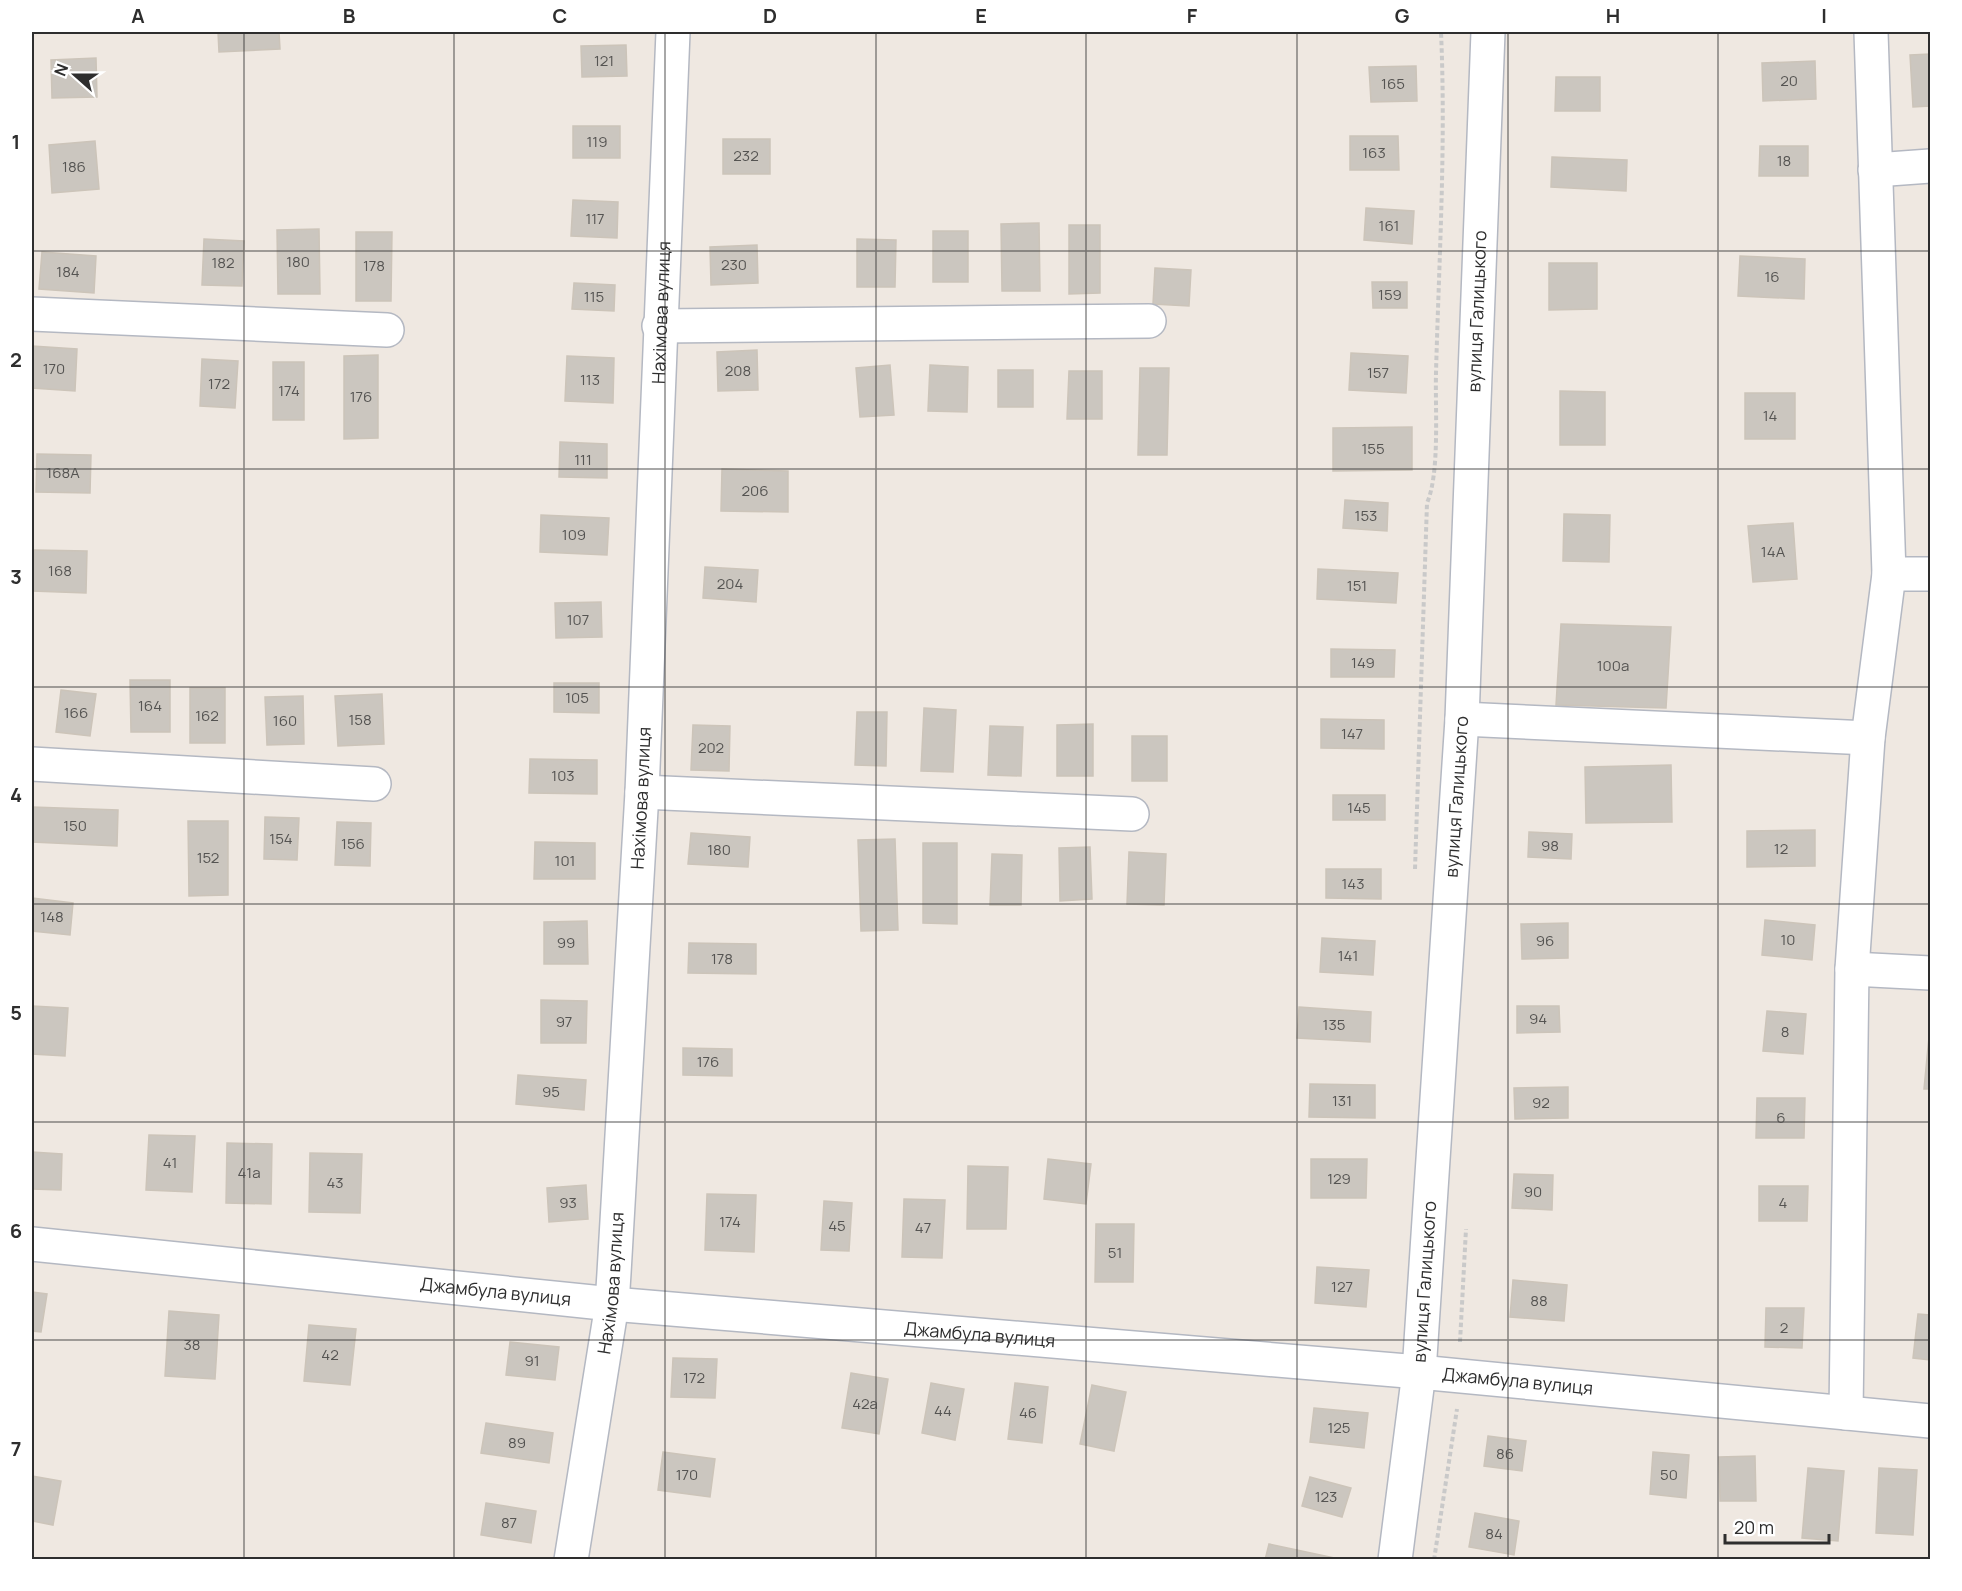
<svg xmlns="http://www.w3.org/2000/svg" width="1962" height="1591" font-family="Manrope,sans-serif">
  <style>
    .building { fill: #cbc6bf; stroke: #ccc4b9; stroke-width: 1.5 }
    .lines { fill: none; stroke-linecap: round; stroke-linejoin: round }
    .minor-casing { stroke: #b4b8c2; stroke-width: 36 }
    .path { stroke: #c9c9c9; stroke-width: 4; stroke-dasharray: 4.5 3; stroke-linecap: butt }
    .minor { stroke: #fff; stroke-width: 33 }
    .grid { fill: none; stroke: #2e2e2e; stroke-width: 1.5; stroke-opacity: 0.55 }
    .labels { text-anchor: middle; stroke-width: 6; stroke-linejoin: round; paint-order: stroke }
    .number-label { font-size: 15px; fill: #555452 }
    .street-label { font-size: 18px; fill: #2e2e2e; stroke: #fff }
    .neatline { fill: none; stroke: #2e2e2e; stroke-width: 2 }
    .grid-label { font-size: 20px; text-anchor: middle; font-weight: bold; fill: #2e2e2e }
  </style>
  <rect width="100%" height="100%" fill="#efe8e1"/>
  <path class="building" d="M218,32H279L280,49L219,52Z
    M626,45L627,76L582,77L581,46Z
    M1930,54V106L1913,107L1910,55Z
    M96,58L97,97L52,98L51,60Z
    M1815,61L1816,99L1763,101L1762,63Z
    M1416,66L1417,101L1371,102L1369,67Z
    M1556,77H1600V111H1555Z
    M573,126H620V158H573Z
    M1350,136H1398L1399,170H1350Z
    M723,139H770V174H723Z
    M95,141L99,189L52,193L49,145Z
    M1760,146H1808V176H1759Z
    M1552,157L1627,160L1626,191L1551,187Z
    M573,200L618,202L617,238L571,236Z
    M1366,208L1414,211L1412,244L1364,240Z
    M1039,223L1040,291H1002L1001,224Z
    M1069,225H1100V293L1069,294Z
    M319,229L320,294H278L277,230Z
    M933,231H968V282H933Z
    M356,232H392L391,301H356Z
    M204,239L244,241L242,286L202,285Z
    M857,239L896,240L895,287H857Z
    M757,245L758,283L711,285L710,247Z
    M42,252L96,256L94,293L39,289Z
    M1740,256L1805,259L1804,299L1738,296Z
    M1549,263H1597V309L1549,310Z
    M1155,268L1191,270L1189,306L1153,304Z
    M1372,282H1407V308H1373Z
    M574,283L615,285L614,311L572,309Z
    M32,346L77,349L75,391L32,388Z
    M757,350L758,390L718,391L717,352Z
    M1351,353L1408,356L1406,393L1349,390Z
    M378,355V438L344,439V356Z
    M567,356L614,358L613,403L565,401Z
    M202,359L238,361L235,408L200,406Z
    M273,362H304V420H273Z
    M890,365L894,415L860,417L856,368Z
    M930,365L968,367L967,412L928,411Z
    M1140,368H1169L1167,455H1138Z
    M998,370H1033V407H998Z
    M1069,371H1102V419H1067Z
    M1560,391L1605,392V445H1560Z
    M1745,393H1795V439H1745Z
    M1412,427V470L1333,471V428Z
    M560,442L607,444V478L559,477Z
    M37,454L91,455L90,493L36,492Z
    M722,469L788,471V512L721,511Z
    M1345,500L1388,503L1387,531L1343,528Z
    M1564,514L1610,515L1609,562L1563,561Z
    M541,515L609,518L607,555L540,552Z
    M1793,523L1797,579L1753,582L1748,526Z
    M34,550L87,551L86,593L32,591Z
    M705,567L758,570L756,602L703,598Z
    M1318,569L1398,573L1396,603L1317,599Z
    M601,602L602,637L556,638L555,603Z
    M1561,624L1671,627L1666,708L1556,705Z
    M1331,649L1395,650L1394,677H1331Z
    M130,680H170V732H131Z
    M554,683H599V713L554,712Z
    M190,688H225V743H190Z
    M61,690L96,694L90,736L56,732Z
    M382,694L384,744L338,746L335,696Z
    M303,696L304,744L267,745L265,697Z
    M924,708L956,710L953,772L921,771Z
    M857,712H887L886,766L855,765Z
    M1321,719L1384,720V749L1321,748Z
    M1093,724V776H1057V725Z
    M693,725L730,726L729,771L691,770Z
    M990,726L1023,727L1021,776L988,775Z
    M1132,736H1167V781H1132Z
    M530,759L597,760V794L529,793Z
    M1671,765L1672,822L1586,823L1585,767Z
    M1333,795H1385V820H1333Z
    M32,807L118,810L117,846L32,842Z
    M265,817L299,818L297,860L264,859Z
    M188,821H228V895L189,896Z
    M337,822L371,823L370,866L335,865Z
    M1815,830V866L1747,867V831Z
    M1529,832L1572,834L1571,859L1528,857Z
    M691,833L750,837L748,867L688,864Z
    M895,839L898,930L861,931L858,840Z
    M535,842L595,843V879H534Z
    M923,843H957V924L923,923Z
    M1090,847L1092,899L1060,901L1059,848Z
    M1129,852L1166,854L1164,905L1127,904Z
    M992,854L1022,855L1021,905H990Z
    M1326,869H1381V899L1326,898Z
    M32,898L73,903L70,935L32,931Z
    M1765,920L1815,925L1812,960L1762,955Z
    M587,921L588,964H544V922Z
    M1568,923V958L1522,959L1521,924Z
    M1322,938L1375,941L1373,975L1320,972Z
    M689,943L756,944V974L688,973Z
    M541,1000L587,1001L586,1043H541Z
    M32,1006L68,1008L65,1056L32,1054Z
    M1517,1006H1559L1560,1032L1517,1033Z
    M1299,1007L1371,1012L1370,1042L1297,1038Z
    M1767,1011L1806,1014L1803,1054L1763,1051Z
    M1929,1037L1930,1038V1089H1924Z
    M683,1048L732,1049V1076L683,1075Z
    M518,1075L586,1080L584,1110L516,1104Z
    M1310,1084L1375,1085V1118L1309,1117Z
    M1568,1087V1118L1515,1119L1514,1088Z
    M1757,1098H1805L1804,1138H1756Z
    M149,1135L195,1136L192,1192L146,1190Z
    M227,1143L272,1144L271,1204L226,1203Z
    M32,1152L62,1154L61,1190L32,1189Z
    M310,1153L362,1154L360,1213L309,1212Z
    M1048,1159L1091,1164L1086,1204L1044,1199Z
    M1311,1159H1367L1366,1198H1311Z
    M968,1166L1008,1167L1006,1229H967Z
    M1514,1174L1553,1175L1552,1210L1512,1208Z
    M586,1185L588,1219L549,1222L547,1188Z
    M1759,1186H1808L1807,1221H1759Z
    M707,1194L756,1195L754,1252L705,1250Z
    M904,1199L945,1200L942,1258L902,1257Z
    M824,1201L852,1203L849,1251L821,1250Z
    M1096,1224H1134L1133,1282H1095Z
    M1317,1267L1369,1270L1366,1307L1315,1303Z
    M1513,1280L1567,1285L1564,1321L1510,1317Z
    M32,1292L47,1294L41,1332L32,1331Z
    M1766,1308H1804L1802,1348L1765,1347Z
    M169,1311L219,1315L215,1379L165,1376Z
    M1918,1314L1930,1315V1360L1913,1358Z
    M309,1325L356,1329L350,1385L304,1381Z
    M510,1342L559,1347L555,1380L506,1375Z
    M673,1358L717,1359L715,1398L671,1397Z
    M851,1373L888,1379L879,1434L842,1428Z
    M931,1383L964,1389L955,1440L922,1433Z
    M1015,1383L1048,1387L1042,1443L1008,1439Z
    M1092,1385L1126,1392L1114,1451L1080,1444Z
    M1314,1408L1368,1413L1364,1448L1310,1442Z
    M486,1423L553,1433L549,1463L481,1453Z
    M1488,1436L1526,1441L1522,1471L1484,1466Z
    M663,1452L715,1459L710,1497L658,1490Z
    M1653,1452L1689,1455L1686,1498L1650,1494Z
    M1755,1456L1756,1501H1720L1719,1457Z
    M1808,1468L1844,1471L1838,1541L1802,1538Z
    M1879,1468L1917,1470L1913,1535L1876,1533Z
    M32,1476L61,1481L53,1525L32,1521Z
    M1310,1477L1351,1488L1342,1517L1302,1506Z
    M486,1503L536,1511L531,1543L481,1535Z
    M1475,1513L1519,1521L1514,1555L1469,1547Z
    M1269,1544L1335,1558V1560H1265Z"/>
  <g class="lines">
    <g class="minor-casing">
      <g id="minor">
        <path d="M1875,170L1930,166"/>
        <path d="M32,314L387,330"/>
        <path d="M659,326L1149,321"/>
        <path d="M1889,574H1930"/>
        <path d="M1462,719L1868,738"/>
        <path d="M32,764L374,784"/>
        <path d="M642,792L1132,814"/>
        <path d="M1852,969L1930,973"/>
        <path id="s1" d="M32,1244L612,1304L1419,1372L1930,1421"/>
        <path d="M1846,1413L1852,969L1868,738L1889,574L1871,32"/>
        <path id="s2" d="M571,1560L612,1304L614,1273L642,792L673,32"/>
        <path id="s3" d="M1395,1560L1419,1372L1462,719L1488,32"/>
      </g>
    </g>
    <path class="path" d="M1415,869L1427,503C1440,473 1435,408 1436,373C1439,259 1446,145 1441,32
      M1460,1342L1466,1229
      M1434,1560L1457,1409"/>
    <use href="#minor" class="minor"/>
  </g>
  <path class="grid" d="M244,32V1560M454,32V1560M665,32V1560M876,32V1560M1086,32V1560M1297,32V1560M1508,32V1560M1718,32V1560M32,251H1930M32,469H1930M32,687H1930M32,904H1930M32,1122H1930M32,1340H1930"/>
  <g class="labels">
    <g class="number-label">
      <text x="604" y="66">121</text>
      <text x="1789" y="86">20</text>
      <text x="1393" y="89">165</text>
      <text x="597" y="147">119</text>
      <text x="1374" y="158">163</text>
      <text x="746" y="161">232</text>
      <text x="1784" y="166">18</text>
      <text x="74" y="172">186</text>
      <text x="595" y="224">117</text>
      <text x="1389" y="231">161</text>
      <text x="298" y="267">180</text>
      <text x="223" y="268">182</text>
      <text x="734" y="270">230</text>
      <text x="374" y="271">178</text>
      <text x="68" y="277">184</text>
      <text x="1772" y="282">16</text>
      <text x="1390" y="300">159</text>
      <text x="594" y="302">115</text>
      <text x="54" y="374">170</text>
      <text x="738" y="376">208</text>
      <text x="1378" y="378">157</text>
      <text x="590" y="385">113</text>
      <text x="219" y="389">172</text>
      <text x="289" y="396">174</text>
      <text x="361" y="402">176</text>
      <text x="1770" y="421">14</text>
      <text x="1373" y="454">155</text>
      <text x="583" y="465">111</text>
      <text x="63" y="478">168А</text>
      <text x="755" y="496">206</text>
      <text x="1366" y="521">153</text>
      <text x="574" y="540">109</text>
      <text x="1773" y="557">14А</text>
      <text x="60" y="576">168</text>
      <text x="730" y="589">204</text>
      <text x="1357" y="591">151</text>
      <text x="578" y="625">107</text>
      <text x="1363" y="668">149</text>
      <text x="1613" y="671">100а</text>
      <text x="577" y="703">105</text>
      <text x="150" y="711">164</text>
      <text x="76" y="718">166</text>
      <text x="207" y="721">162</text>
      <text x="360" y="725">158</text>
      <text x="285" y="726">160</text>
      <text x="1352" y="739">147</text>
      <text x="711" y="753">202</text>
      <text x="563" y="781">103</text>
      <text x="1359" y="813">145</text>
      <text x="75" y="831">150</text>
      <text x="281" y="844">154</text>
      <text x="353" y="849">156</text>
      <text x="1550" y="851">98</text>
      <text x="1781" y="854">12</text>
      <text x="719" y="855">180</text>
      <text x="208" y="863">152</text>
      <text x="565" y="866">101</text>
      <text x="1353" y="889">143</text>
      <text x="52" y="922">148</text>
      <text x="1788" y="945">10</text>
      <text x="1545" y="946">96</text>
      <text x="566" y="948">99</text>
      <text x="1348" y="961">141</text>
      <text x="722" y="964">178</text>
      <text x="1538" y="1024">94</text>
      <text x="564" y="1027">97</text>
      <text x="1334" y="1030">135</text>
      <text x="1785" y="1037">8</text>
      <text x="708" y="1067">176</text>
      <text x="551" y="1097">95</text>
      <text x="1342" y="1106">131</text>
      <text x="1541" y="1108">92</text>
      <text x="1781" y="1123">6</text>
      <text x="170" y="1168">41</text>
      <text x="249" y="1178">41а</text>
      <text x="1339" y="1184">129</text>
      <text x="335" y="1188">43</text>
      <text x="1533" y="1197">90</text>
      <text x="568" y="1208">93</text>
      <text x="1783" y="1208">4</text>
      <text x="730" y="1227">174</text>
      <text x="837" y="1231">45</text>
      <text x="923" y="1233">47</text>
      <text x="1115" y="1258">51</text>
      <text x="1342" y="1292">127</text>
      <text x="1539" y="1306">88</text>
      <text x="1784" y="1333">2</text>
      <text x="192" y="1350">38</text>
      <text x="330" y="1360">42</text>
      <text x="532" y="1366">91</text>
      <text x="694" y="1383">172</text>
      <text x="865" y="1409">42а</text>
      <text x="943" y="1416">44</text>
      <text x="1028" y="1418">46</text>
      <text x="1339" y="1433">125</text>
      <text x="517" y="1448">89</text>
      <text x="1505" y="1459">86</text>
      <text x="687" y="1480">170</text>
      <text x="1669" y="1480">50</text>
      <text x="1326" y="1502">123</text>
      <text x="509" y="1528">87</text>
      <text x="1494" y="1539">84</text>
    </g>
    <g class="street-label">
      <text dy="6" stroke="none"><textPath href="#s3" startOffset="1252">вулиця Галицького</textPath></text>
      <text dy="6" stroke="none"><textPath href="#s2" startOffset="1252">Нахімова вулиця</textPath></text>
      <text dy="6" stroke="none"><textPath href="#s2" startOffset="766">Нахімова вулиця</textPath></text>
      <text dy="6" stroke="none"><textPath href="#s3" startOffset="766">вулиця Галицького</textPath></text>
      <text dy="6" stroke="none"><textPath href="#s2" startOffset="280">Нахімова вулиця</textPath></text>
      <text dy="6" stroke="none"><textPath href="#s3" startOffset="280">вулиця Галицького</textPath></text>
      <text dy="6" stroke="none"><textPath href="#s1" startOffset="466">Джамбула вулиця</textPath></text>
      <text dy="6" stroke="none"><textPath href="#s1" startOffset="952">Джамбула вулиця</textPath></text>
      <text dy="6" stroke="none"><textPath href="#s1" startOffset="1492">Джамбула вулиця</textPath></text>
    </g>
  </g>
  <rect width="1962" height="1591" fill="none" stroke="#ffffff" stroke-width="66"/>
  <g transform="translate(75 75) rotate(291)" stroke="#ffffff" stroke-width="4.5" paint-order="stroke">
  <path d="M0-4.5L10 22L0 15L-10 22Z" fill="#2e2e2e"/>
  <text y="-9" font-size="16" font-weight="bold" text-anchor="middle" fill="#2e2e2e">N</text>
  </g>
  <path d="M1725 1534v9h104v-9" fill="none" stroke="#2e2e2e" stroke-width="3"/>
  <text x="1734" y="1534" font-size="18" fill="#2e2e2e" stroke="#ffffff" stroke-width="4.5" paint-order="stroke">20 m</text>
  <rect x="33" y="33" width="1896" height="1525" class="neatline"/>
  <g class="grid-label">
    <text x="138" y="23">A</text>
    <text x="349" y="23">B</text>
    <text x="560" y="23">C</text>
    <text x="770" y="23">D</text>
    <text x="981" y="23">E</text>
    <text x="1192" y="23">F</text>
    <text x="1402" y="23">G</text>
    <text x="1613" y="23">H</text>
    <text x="1824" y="23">I</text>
    <text x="16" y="149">1</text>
    <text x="16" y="367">2</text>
    <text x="16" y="584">3</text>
    <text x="16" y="802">4</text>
    <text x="16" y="1020">5</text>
    <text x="16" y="1238">6</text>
    <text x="16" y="1456">7</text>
  </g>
</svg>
